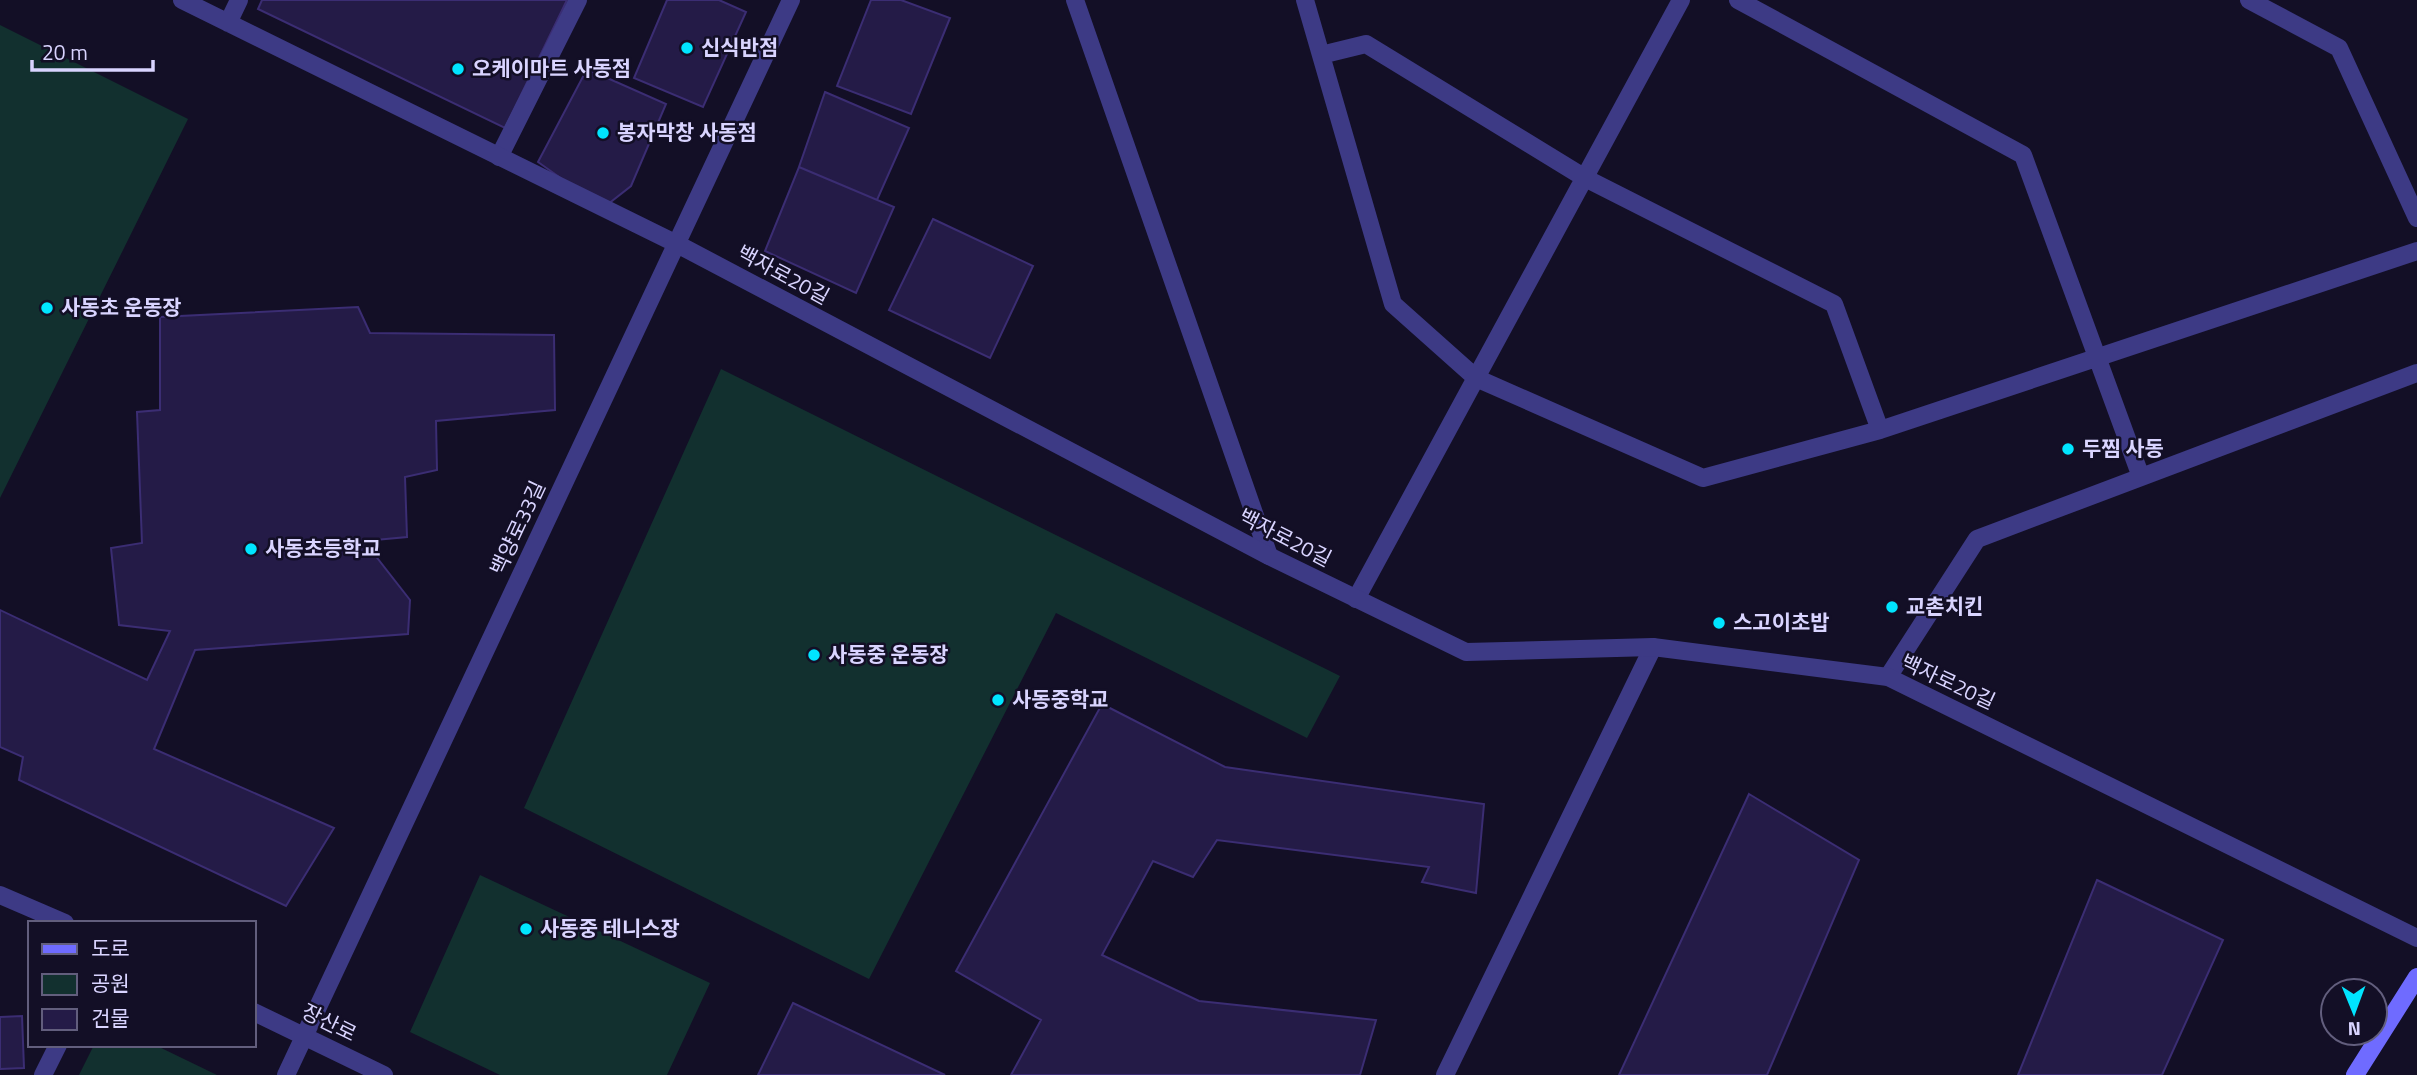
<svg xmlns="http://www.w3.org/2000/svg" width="2417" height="1075" font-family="'Titillium Web','Noto Sans KR',sans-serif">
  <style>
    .green { fill: #12302f }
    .building { fill: #241b47; stroke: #3b2d73; stroke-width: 2 }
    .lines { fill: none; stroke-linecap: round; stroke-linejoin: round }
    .lane { stroke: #3d3a85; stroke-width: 18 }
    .street { stroke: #3d3a85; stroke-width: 18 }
    .secondary { stroke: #6f6bff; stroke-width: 18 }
    .poi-dot { fill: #00e5ff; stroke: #130f26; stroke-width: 2.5 }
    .labels { text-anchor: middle; stroke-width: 5; stroke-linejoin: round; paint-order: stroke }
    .poi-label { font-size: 21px; font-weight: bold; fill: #d9d4ff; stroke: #130f26; text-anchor: start }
    .street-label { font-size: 21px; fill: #d9d4ff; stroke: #130f26 }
  </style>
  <rect width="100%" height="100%" fill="#130f26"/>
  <path class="green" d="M0,25L188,119L0,498Z
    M721,369L1340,676L1307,738L1056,613L869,979L524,808Z
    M480,875L710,983L667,1075H500L410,1032Z
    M94,1045H155L217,1075H79Z"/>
  <path class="building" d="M262,0H567L505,128L258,9Z
    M667,0H719L746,12L703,107L634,78Z
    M871,0H901L950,18L911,114L837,86Z
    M587,69L666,104L631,186L603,208L538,162Z
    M825,92L909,128L877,200L799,167Z
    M799,167L894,207L856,293L765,251Z
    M933,219L1033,266L990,358L889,310Z
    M358,307L370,333L554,335L555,410L436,421L437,470L405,477L407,537L364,541L410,600L408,634L195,650L154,749L334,828L286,906L19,780L23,757L0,747V610L147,680L170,631L119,625L111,548L142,543L137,412L160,410V317Z
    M1102,704L1225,767L1484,804L1476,893L1422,882L1429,867L1217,840L1193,877L1153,861L1102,955L1199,1001L1376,1020L1360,1075H1011L1041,1020L956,971Z
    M1749,794L1859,860L1767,1075H1619Z
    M2097,880L2223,940L2162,1075H2018Z
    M793,1003L945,1075H758Z
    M22,1016L24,1068L0,1069V1017Z"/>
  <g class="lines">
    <path class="lane" d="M1075,0L1269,556
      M1305,0L1393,304L1476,378L1703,478L1880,430L2417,251
      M1738,0L2023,155L2141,477
      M2249,0L2339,48L2417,218
      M1321,55L1366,44L1585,178L1834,304L1880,430
      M499,157L578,0
      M1356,599L1681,0
      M1888,677L1977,539L2417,373
      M43,1075L58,1045
      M1445,1075L1653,647"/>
    <path class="street" d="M182,0L677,244L1269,556L1466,652L1653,647L1888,677L2417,938
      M228,23L239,0
      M0,895L65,923
      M254,1012L384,1075
      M286,1075L791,0"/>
    <path class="secondary" d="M2355,1075L2417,977"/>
  </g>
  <g class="poi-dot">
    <circle cx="687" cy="48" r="7"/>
    <circle cx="458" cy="69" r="7"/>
    <circle cx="603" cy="133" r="7"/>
    <circle cx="47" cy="308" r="7"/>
    <circle cx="2068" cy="449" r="7"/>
    <circle cx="251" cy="549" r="7"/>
    <circle cx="1892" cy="607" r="7"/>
    <circle cx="1719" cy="623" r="7"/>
    <circle cx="814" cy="655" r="7"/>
    <circle cx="998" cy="700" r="7"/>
    <circle cx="526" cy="929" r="7"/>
  </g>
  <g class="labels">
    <g class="poi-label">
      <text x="701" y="55">신식반점</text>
      <text x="472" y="76">오케이마트 사동점</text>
      <text x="617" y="140">봉자막창 사동점</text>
      <text x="61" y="315">사동초 운동장</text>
      <text x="2082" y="456">두찜 사동</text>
      <text x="265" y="556">사동초등학교</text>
      <text x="1906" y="614">교촌치킨</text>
      <text x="1733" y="630">스고이초밥</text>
      <text x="828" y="662">사동중 운동장</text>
      <text x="1012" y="707">사동중학교</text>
      <text x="540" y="936">사동중 테니스장</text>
    </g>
    <g class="street-label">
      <text transform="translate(783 275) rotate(28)" y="7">백자로20길</text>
      <text transform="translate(518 528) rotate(-65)" y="7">백양로33길</text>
      <text transform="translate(1285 538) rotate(27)" y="7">백자로20길</text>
      <text transform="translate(1948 682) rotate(25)" y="7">백자로20길</text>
      <text transform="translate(329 1023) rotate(26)" y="7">장산로</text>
    </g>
  </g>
  <rect x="28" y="921" width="228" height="126" fill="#130f26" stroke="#625e7d" stroke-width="2"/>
  <rect x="42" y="944" width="35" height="10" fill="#6f6bff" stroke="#625e7d" stroke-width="2"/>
  <text x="91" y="956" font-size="21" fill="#d9d4ff">도로</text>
  <rect x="42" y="974" width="35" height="21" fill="#12302f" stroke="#625e7d" stroke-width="2"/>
  <text x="91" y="991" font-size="21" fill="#d9d4ff">공원</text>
  <rect x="42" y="1009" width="35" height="21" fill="#241b47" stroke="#625e7d" stroke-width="2"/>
  <text x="91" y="1026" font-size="21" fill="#d9d4ff">건물</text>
  <g transform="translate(2354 1012) rotate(179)"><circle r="33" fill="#130f26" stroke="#625e7d" stroke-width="2"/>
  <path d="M0-5L12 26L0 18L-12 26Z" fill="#00e5ff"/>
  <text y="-10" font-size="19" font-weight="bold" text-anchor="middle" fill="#d9d4ff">N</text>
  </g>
  <path d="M32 60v10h121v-10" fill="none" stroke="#d9d4ff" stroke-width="3.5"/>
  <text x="42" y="60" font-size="21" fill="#d9d4ff" stroke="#130f26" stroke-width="5" paint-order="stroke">20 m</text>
</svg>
